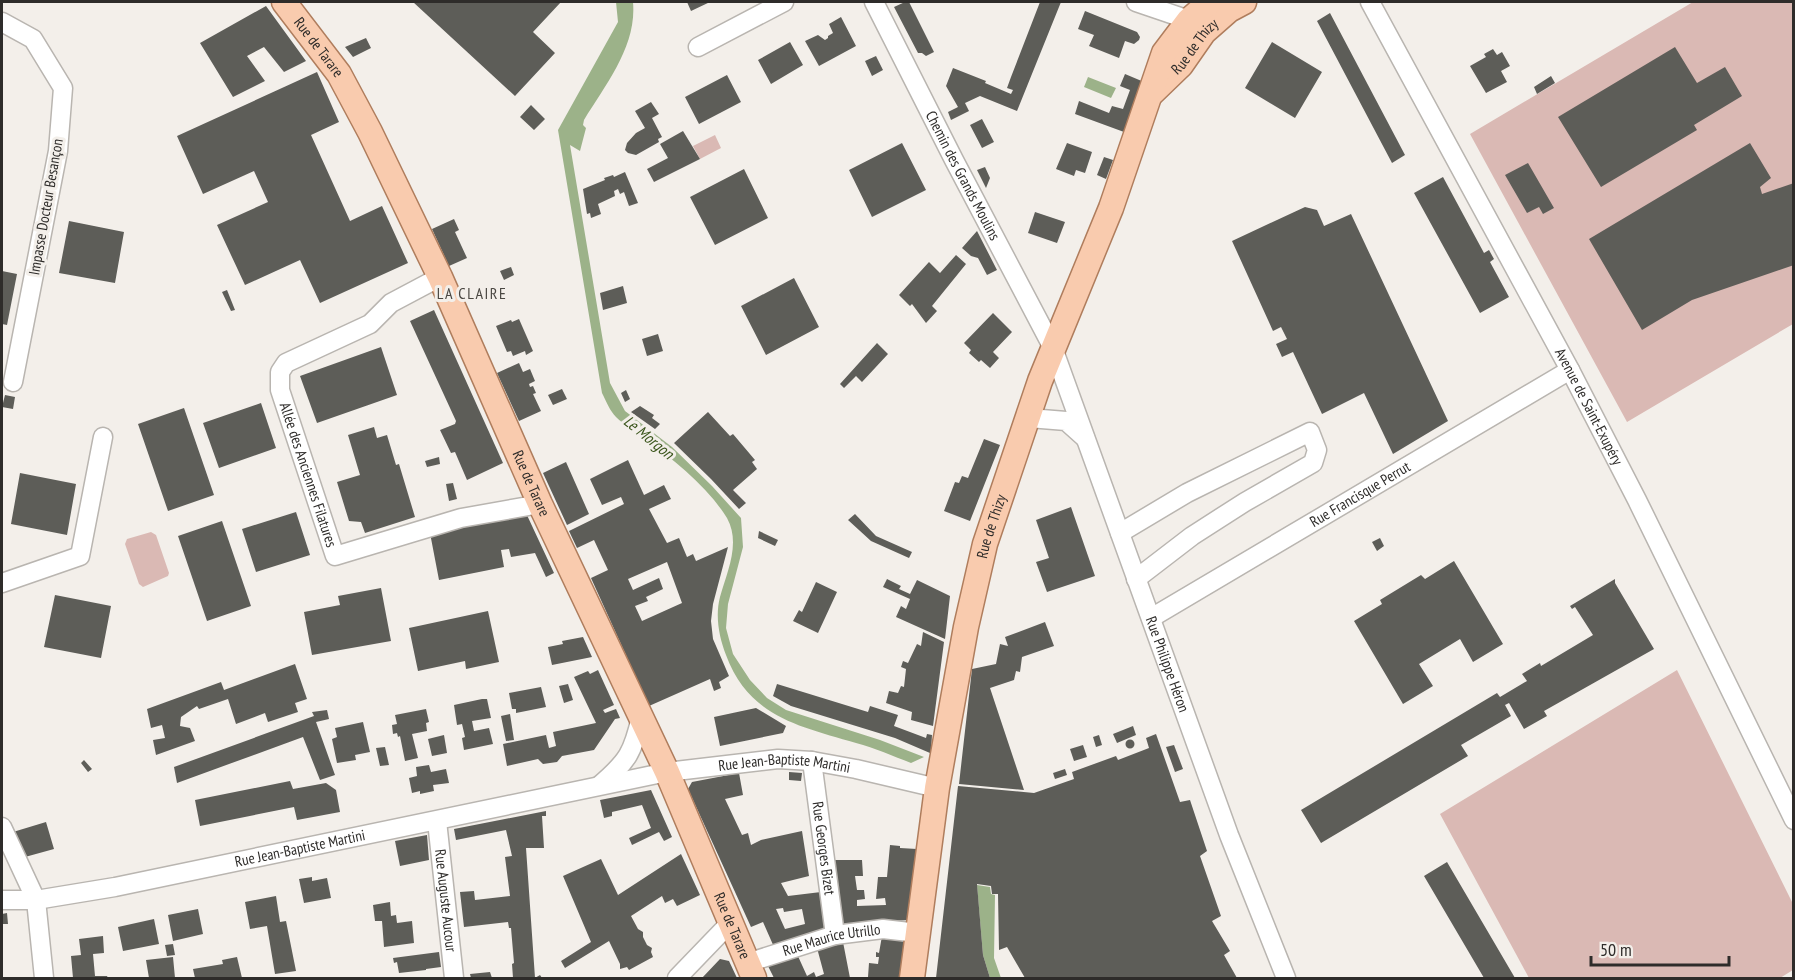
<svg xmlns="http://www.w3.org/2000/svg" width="1795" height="980" font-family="'PT Sans Narrow',sans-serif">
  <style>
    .green { fill: #dab9b4 }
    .water { fill: #9cb289 }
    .building { fill: #5d5d58; fill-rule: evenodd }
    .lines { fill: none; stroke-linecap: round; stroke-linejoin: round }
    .minor-casing { stroke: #b9b5b0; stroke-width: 21 }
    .major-casing { stroke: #af7d5d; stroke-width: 27 }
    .minor { stroke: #fff; stroke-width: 18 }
    .major { stroke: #f9cbae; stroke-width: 24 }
    .labels { text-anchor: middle; stroke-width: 6; stroke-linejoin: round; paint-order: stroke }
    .street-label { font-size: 15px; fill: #2e2c2a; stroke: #f3efea }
    .neighbourhood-label { font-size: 16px; letter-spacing: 1.5px; fill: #4a4742; stroke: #f3efea }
    .water-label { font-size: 16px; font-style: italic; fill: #3a551b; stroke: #f3efea }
  </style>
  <rect width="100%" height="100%" fill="#f3efea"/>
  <path class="green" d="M1693,2H1793V324L1627,422L1470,134Z
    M715,135L721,148L700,159L693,146Z
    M151,532L156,535L169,573L168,576L143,587L139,584L125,544L127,539Z
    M1677,670L1793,904V970L1780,978H1529L1440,814Z"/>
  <path class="water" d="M616,2H633C637,46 606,84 584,120L583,125L586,128L580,151L570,145L610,383L625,411L672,447L712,486L741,518L743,547L728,604L726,628L733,654L750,680L767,698L786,710L880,740L924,757L911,763C893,756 875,748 856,743C799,726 749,717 726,655C719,637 715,616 720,597C727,572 741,543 727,518C708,487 674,460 645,439C636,431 624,425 616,417C610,411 606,401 602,393L558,130L618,22Z
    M1088,77L1116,88L1111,98L1084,87Z
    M977,885L990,887L991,894L995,895L994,958L1001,978H990L983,955Z"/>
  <path class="building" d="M413,2H561L533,32L555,53L515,96Z
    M687,2H710L691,11Z
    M905,2H909L934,52L926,56L922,53H918L894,7Z
    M1040,2H1061L1017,111L980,96L965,103L969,111L951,120L948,112L958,107L946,86L953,68L986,81L985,83L1011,94L1013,90L1007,88L1011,77Z
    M266,6L306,61L284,72L264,47L247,56L265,81L233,97L200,43Z
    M1085,11L1137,32L1140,37L1139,40L1134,44L1125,41L1119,58L1089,46L1094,35L1078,29Z
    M1330,13L1405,155L1392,163L1317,21Z
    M841,17L856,46L819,66L805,41L818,35L825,40L828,38V36L833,33L829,24Z
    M366,38L371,48L353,57L345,47Z
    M790,42L803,65L771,84L758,60Z
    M1272,42L1322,72L1295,118L1245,88Z
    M1675,47L1697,83L1725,67L1742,96L1694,125L1697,130L1601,187L1558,117Z
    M1493,49L1497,55L1502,52L1510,66L1501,71L1507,82L1486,93L1470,66L1486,57L1484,54Z
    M876,56L883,70L872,76L865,61Z
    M317,72L339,122L311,135L350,221L382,206L408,263L320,303L300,260L245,285L217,225L268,202L254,171L203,194L177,136Z
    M1125,74L1144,82L1124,132L1075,114L1079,101L1109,113L1112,106L1123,109L1130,90L1120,86Z
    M727,75L741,102L699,124L685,97Z
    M1551,76L1555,83L1537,94L1534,87Z
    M651,102L659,114L652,118L662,137L658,139L659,142L636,155L628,153L625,150L627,143L636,133L645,128L635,111Z
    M531,105L545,119L534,130L520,117Z
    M982,119L994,142L982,148L970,125Z
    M683,131L700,159L654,182L647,169L668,158L660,144Z
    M902,143L926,190L872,217L849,170Z
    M1067,143L1092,152L1085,173L1076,170L1074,176L1056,169Z
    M1750,143L1771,178L1760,187L1762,194L1794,183V265L1692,300L1642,330L1589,239Z
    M1104,157L1113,160L1106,179L1097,175Z
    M1528,163L1554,208L1543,214L1539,207L1527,213L1505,175Z
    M985,167L990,178L986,188L977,170Z
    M744,169L768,218L715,245L690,197Z
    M625,172L638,203L629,206L624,192L620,194L618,189L614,191L615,196L598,204L601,214L591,218L590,213L587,214L583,189L605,180L604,178L613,175L614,177Z
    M1443,177L1484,253L1489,250L1494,259L1490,262L1509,297L1480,313L1414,193Z
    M1305,207L1317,210L1324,226L1351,214L1448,421L1393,454L1364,393L1322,414L1293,352L1282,357L1276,344L1287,339L1281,327L1273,331L1232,241Z
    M1035,212L1065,222L1057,243L1028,233Z
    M454,219L459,230L455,232L467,258L449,266L432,229Z
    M69,221L124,232L115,283L59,273Z
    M977,231L997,270L987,275L978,258L971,256L962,248Z
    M956,255L966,264L932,306L937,311L926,323L912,304L910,306L899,295L929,262L940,273Z
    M511,267L514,275L504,280L500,271Z
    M2,271L17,274L7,325L2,324Z
    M794,278L819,327L766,355L741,306Z
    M623,286L627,303L603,310L600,293Z
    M227,290L235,310L231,311L222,292Z
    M434,310L503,463L467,480L455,452L451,453L440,430L455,424L456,421L410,321Z
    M993,313L1012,332L993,352L999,358L990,368L981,360L979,362L969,353L971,350L964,343Z
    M519,319L533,351L526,355L525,351L513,356L511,351L507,352L496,326L511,320L512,322Z
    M658,334L663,351L647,356L642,339Z
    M877,343L888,354L862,382L856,376L844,388L840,384Z
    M381,347L397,395L317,423L300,376Z
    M519,363L523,372L530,369L535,381L529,384L530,387L533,386L536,393L533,394L541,411L519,421L497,373Z
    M562,389L567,399L553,405L548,395Z
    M626,390L630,399L625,402L621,393Z
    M5,395L15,397L13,409L2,407Z
    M261,403L276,448L219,468L203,423Z
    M640,406L654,415L652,418L660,424L655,429L631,412Z
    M184,408L214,495L168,511L138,424Z
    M708,412L730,436L733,434L755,460L752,462L757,469L733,490L746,503L739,509L711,479L674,443Z
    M374,427L377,438L387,435L396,465L399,464L415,517L365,533L361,522L349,521L337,482L360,475L348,435Z
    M984,439L1000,445L970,521L944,511L955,482L959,483L962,476L968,478Z
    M439,457L440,464L427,467L425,461Z
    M628,460L644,495L664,485L671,499L649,509L667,543L679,538L687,557L693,554L696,561L728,547L713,604L711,621L713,639L729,676L719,682L721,688L714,691L710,679L649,706L591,578L608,570L594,540L577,548L569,531L624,504L621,497L602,505L590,479ZM667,562L682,603L642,621L635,606L648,601L646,597L663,589L659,578L633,590L628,579Z
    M566,462L589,514L567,525L543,473Z
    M20,473L76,484L67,535L11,524Z
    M453,483L457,499L449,501L446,484Z
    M1071,507L1095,576L1047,592L1036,562L1049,558L1036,520Z
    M296,512L310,555L256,572L242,529Z
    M526,513L554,573L546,577L535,553L511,557L509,549L501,550L504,567L439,580L430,533Z
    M855,514L876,536L912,552L909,558L871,541L848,520Z
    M222,521L251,606L207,621L178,536Z
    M759,531L778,540L775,546L758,538Z
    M1380,538L1384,546L1377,551L1372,542Z
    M1454,561L1503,644L1473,662L1460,639L1419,664L1433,686L1403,704L1354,621L1382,604L1380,600L1421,575L1425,579Z
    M887,579L901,586L899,589L910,594L917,580L950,596L945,639L896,617L901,606L906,609L910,599L883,587Z
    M1615,579V583L1654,649L1544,711L1547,716L1524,729L1509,703L1505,705L1511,716L1461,745L1468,756L1321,843L1301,810L1497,693L1500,697L1527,681L1522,674L1540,663L1541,666L1593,635L1575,607L1572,609L1570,606Z
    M816,582L837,592L818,633L793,621L799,610L802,612Z
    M381,588L391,641L312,655L304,612L340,605L338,596Z
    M55,595L111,606L101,658L44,647Z
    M488,611L499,662L466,669L465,661L418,671L409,628Z
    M1045,622L1054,646L1022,657L1020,672L1016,671L1014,680L990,688L1024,790L959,784L972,669L996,664L1000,644L1008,646L1005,637Z
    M923,632L944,642L933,726L911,720L912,712L886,703L889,691L898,693L901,686L904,687L906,669L901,667L903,661L908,663L917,644L921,646Z
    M583,637L592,657L552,665L548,647L563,644L562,641Z
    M295,664L307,699L295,703L298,712L268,722L265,713L236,724L228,699L199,709L197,706L181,717L180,726L190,728L195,741L156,755L153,740L165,738L162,725L151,728L147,709L221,682L224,690Z
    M598,670L614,705L603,710L605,713L616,709L620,718L615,719L594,750L562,756L557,762L543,764L538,759L507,766L503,744L546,735L549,748L556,746L553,732L596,723L574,677L588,671L590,674Z
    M568,684L573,700L564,703L559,686Z
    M777,684L868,712L870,706L898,715L894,726L926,738L927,734L932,735L931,752L930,753L895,738L791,706L773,696Z
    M541,687L546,707L516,713V709H512L509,693Z
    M482,699H487L491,718L472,721L474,731L489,728L493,744L464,750L462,738L465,737L462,724L457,725L454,705Z
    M756,708L786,726L783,733L720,746L714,717Z
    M426,709L429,722L426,723L427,731L412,734L418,758L405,761L400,736L398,737L397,733L393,734L392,725L397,724L395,715Z
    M327,710L329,719L316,722L335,775L320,780L303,737L177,783L174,767L314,716L312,712Z
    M510,714L514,740L506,741L501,716Z
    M363,722L370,752L355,755L356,760L337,763L332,739L337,737L335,728Z
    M1133,726L1136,735L1117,743L1113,734Z
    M1156,734L1180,802L1190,800L1207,851L1200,856L1221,916L1212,921L1230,951L1224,955L1237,978H1025L1007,947L999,950L998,894H992L991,886L977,884L983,955L990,978H936L958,786L1034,793L1074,779L1072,772L1116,756L1118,760L1149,748L1146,738Z
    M444,735L447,753L432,756L428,739Z
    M1099,735L1102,745L1096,747L1093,737Z
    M1125.5 744a4.5 4.5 0 1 1 9 0a4.5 4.5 0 1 1-9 0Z
    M1083,745L1087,757L1074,761L1070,749Z
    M1174,745L1183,769L1175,772L1166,747Z
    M385,747L389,765L380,766L376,748Z
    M84,760L92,769L88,772L81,763Z
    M429,765L431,772L446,769L449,783L433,785L434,791L420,794V791L412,793L409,778L417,776L416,767Z
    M1065,769L1067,775L1055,779L1053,773Z
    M789,772L802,773L801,781L789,780Z
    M739,773L743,795L725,799L742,835L748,833L751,845L761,840L802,831L809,876L781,883L788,896L821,892L826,931L774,947L763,922L751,927L688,789L692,782ZM783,908L784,912L802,909L805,924L785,929L776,909Z
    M290,781L293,789L326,783L336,790L340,812L297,820L294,807L200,826L195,800Z
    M651,790L672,837L664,841L659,832L632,845L629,838L651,828L642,805L612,812V816L604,818L600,800Z
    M546,811V816H542L544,848H526L535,978L540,975L542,978H513L512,964L514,963L511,928H509L508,922L464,927L460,892L474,891L475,900L510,896L505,857L512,856L506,830L456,840L454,829Z
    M46,822L54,849L25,857L13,832Z
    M427,835L429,860L400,866L395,841Z
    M890,845L900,846V848L917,849L909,920L842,924L834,860H862L863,876H855L857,890H864L865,899L857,900V906L886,905L885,898L876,899L878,877H887Z
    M681,854L700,895L677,906L673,899L665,903L662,896L631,916L638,929L643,932V937L647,945L652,948L651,952L653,957L629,970L627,967L620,969V964L609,941L565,968L561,961L591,942L563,876L601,859L618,895Z
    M1447,862L1515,978H1484L1424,876Z
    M312,877V881L327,878L331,898L304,903L299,879Z
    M276,896L280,922L286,921L296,971L275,974L267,926L250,929L245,902Z
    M390,902L391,916L396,915L397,923L412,921L414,943L384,947L382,921H375L373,905Z
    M198,909L203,934L173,941L168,915Z
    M7,913L8,924H2V914Z
    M154,919L159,944L123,951L118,927Z
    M103,936L104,953L93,954L95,976H107L108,978H73L71,956L81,955L79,939Z
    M882,936L906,939L902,978L868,977L869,963L878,964L879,957H876V952L879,953Z
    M843,942L850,978H774L767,964L797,954L807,976L814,972L816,977L824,974L817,948Z
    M173,944L175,955L167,956L165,945Z
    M439,952L441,967L426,969V970L399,973L397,962L394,963L393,958Z
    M173,957L175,978H149L146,960Z
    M237,957L242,978H195L193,969L223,964L222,960Z
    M720,959L729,961L737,978H702Z
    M490,972L492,978H471L470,974Z"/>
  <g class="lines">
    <g class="minor-casing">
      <g id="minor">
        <path id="s1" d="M874,2L954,160L1053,348L1229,835L1286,978"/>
        <path d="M1136,2L1189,20"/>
        <path id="s2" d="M1370,2L1570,370L1637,500L1794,820"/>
        <path d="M2,22L33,39L63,88L58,151L13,382"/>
        <path d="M698,47L784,2"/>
        <path id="s3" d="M440,277L391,303L370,324L286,363L280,372V390L335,556L461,518L540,504"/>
        <path d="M1029,418L1066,421L1085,438"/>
        <path d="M1120,533L1187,493L1310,432L1317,450L1313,463L1245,502L1192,536L1136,579"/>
        <path d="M2,583L80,556L103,437"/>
        <path id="s4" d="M1151,618L1570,370"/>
        <path id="s5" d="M812,761L835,935"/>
        <path d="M600,785C628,761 633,752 641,717"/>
        <path id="s6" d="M437,821L454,978"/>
        <path d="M2,827L36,900L44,978"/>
        <path id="s7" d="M2,900H36L115,887L667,772L778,759L812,761L856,769L937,788"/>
        <path id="s8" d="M747,963L835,935L883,929L918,933"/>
        <path d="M677,978L730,923"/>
      </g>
    </g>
    <g class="major-casing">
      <g id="major">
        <path id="s9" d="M284,2L339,74L370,132L440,277L540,504L667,772L754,978"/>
        <path id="s10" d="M1153,92L1181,65L1204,32L1229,10L1244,2"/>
        <path id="s11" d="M912,978L937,788L966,627L985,544L1040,381L1111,208L1164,53L1189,20L1210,2"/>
      </g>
    </g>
    <use href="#minor" class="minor"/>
    <use href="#major" class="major"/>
  </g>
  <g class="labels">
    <g class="street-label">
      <text dy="5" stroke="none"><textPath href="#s10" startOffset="62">Rue de Thizy</textPath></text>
      <text dy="5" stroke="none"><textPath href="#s9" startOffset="57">Rue de Tarare</textPath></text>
      <text dy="5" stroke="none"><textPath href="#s1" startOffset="195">Chemin des Grands Moulins</textPath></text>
      <text transform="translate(46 207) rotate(-80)" y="5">Impasse Docteur Besançon</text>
      <text dy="5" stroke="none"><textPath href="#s2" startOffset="460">Avenue de Saint-Exupéry</textPath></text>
      <text dy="5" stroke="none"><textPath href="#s3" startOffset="296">Allée des Anciennes Filatures</textPath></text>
      <text dy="5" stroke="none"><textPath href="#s9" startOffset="543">Rue de Tarare</textPath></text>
      <text dy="5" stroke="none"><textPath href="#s4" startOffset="243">Rue Francisque Perrut</textPath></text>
      <text dy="5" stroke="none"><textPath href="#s11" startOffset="459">Rue de Thizy</textPath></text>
      <text dy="5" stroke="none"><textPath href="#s1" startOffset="726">Rue Philippe Héron</textPath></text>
      <text dy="5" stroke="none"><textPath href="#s7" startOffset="796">Rue Jean-Baptiste Martini</textPath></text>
      <text dy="5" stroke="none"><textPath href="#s5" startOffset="88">Rue Georges Bizet</textPath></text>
      <text dy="5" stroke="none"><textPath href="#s7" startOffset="303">Rue Jean-Baptiste Martini</textPath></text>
      <text dy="5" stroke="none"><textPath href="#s6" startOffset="80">Rue Auguste Aucour</textPath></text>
      <text dy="5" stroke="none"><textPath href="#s9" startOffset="1029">Rue de Tarare</textPath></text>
      <text dy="5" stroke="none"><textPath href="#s8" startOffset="88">Rue Maurice Utrillo</textPath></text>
    </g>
    <g class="neighbourhood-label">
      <text x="472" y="299">LA CLAIRE</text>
    </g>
    <g class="water-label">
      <text transform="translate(649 437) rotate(39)" y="6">Le Morgon</text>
    </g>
  </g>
  <rect width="1795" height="980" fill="none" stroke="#2e2c2a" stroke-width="6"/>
  <path d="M1591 956v9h138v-9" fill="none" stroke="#2e2c2a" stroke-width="3"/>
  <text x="1600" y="956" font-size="18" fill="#2e2c2a" stroke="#f3efea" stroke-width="4.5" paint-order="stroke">50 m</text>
</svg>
